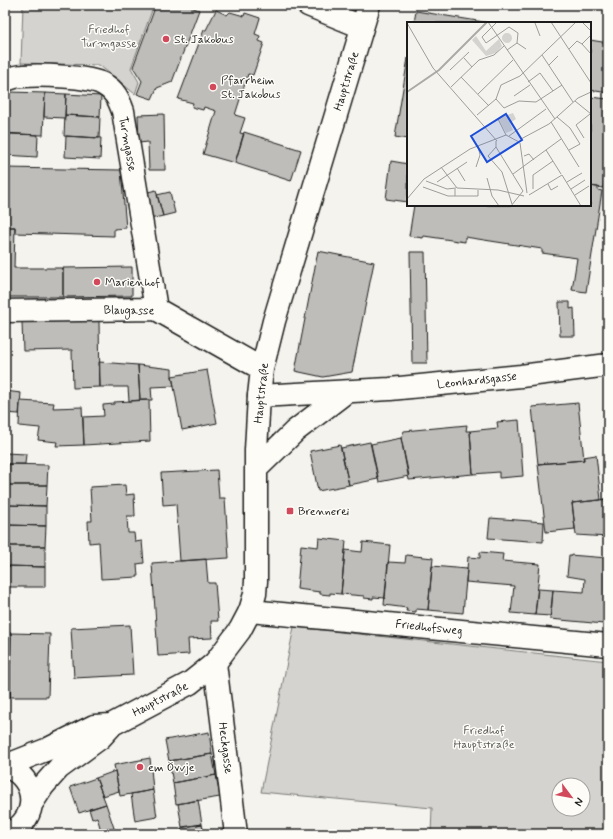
<svg xmlns="http://www.w3.org/2000/svg" width="613" height="839" font-family="Mynerve,sans-serif">
  <style>
    .green { fill: #d4d3cf; stroke: #787876; fill-rule: evenodd }
    .building { fill: #bebdba; stroke: #1c1c1c }
    .lines { fill: none; stroke-linecap: round; stroke-linejoin: round }
    .minor-casing { stroke: #1c1c1c; stroke-width: 25 }
    .tertiary-casing { stroke: #1c1c1c; stroke-width: 25 }
    .minor { stroke: #fdfcf7; stroke-width: 22 }
    .tertiary { stroke: #fdfcf7; stroke-width: 22 }
    .poi-dot { fill: #d1495b; stroke: #fdfcf7; stroke-width: 1.5 }
    .labels { text-anchor: middle; stroke-width: 3; stroke-linejoin: round; paint-order: stroke }
    .park-label { font-size: 12px; fill: #5c5c5b; stroke: #fdfcf7 }
    .poi-label { font-size: 12px; fill: #1c1c1c; stroke: #fdfcf7; text-anchor: start }
    .street-label { font-size: 12px; fill: #1c1c1c; stroke: #fdfcf7 }
    .inset-river { fill: none; stroke: #abaaa6; stroke-width: 2 }
    .inset-road { fill: none; stroke: #9e9d9a; stroke-width: 1 }
    .view { fill: #1d4ed8; fill-opacity: 0.15; stroke: #1d4ed8; stroke-width: 2 }
    .inset-edge { fill: none; stroke: #1c1c1c; stroke-width: 2 }
  </style>
  <rect width="100%" height="100%" fill="#f4f3ee"/>
  <filter id="ink" filterUnits="userSpaceOnUse"><feTurbulence type="fractalNoise" baseFrequency=".025" numOctaves="2"/><feDisplacementMap in="SourceGraphic" scale="8" xChannelSelector="R" yChannelSelector="G"/><feConvolveMatrix kernelMatrix="1 2 1 2 8 2 1 2 1" color-interpolation-filters="sRGB"/></filter>
  <g filter="url(#ink)">
    <path class="green" d="M23,5H154L131,68L139,82L135,94L99,65L21,63Z
      M294,627L608,661V808L604,834H431L432,808L261,792ZM559,785H583V809H559Z"/>
    <path class="building" d="M156,5H191V7L199,10L172,82L157,88L152,99L137,94L142,81L133,67Z
      M216,10L227,15L230,12L244,16L245,13L260,18L255,34L260,36L259,41L264,43L253,75L248,74L235,115L245,118L240,133L244,134L235,163L203,154L216,111L204,107L203,110L192,107L193,103L178,99L204,30H206Z
      M416,11L490,23H414Z
      M590,40L608,43V93L590,90Z
      M408,58V139L395,137Z
      M9,92L45,93L43,135L7,134Z
      M45,93L66,94L65,118L44,117Z
      M66,94L101,96L100,117L65,115Z
      M590,97L608,99V156L603,188L590,186Z
      M164,114L165,170H149L148,142L139,143L138,115Z
      M65,115L100,117L99,138L64,136Z
      M244,132L301,150L291,181L235,163Z
      M5,133L38,135L37,157L5,155Z
      M66,136L101,138L100,159L65,157Z
      M391,161L408,164V202L386,199Z
      M5,168L121,170L126,228L114,229V236L15,233V227H5Z
      M590,186L598,187V190L602,191L586,292L572,290L577,258L542,253V249L465,237V242L424,236L423,238L409,236L414,205H590Z
      M156,190L163,216L150,219L144,193Z
      M170,192L175,213L163,216L157,195Z
      M5,227H15L14,268H63V297H5Z
      M318,251L374,262L352,372L323,377L295,371Z
      M410,252H425L427,363H412Z
      M132,267V296L63,297V268Z
      M559,302H570V309L574,308L575,336H560Z
      M99,321L100,387L73,388L72,350L23,351L22,322Z
      M99,362L138,365L140,400L129,401L128,387H100Z
      M138,365L172,369V376L174,386L151,387L152,400H140Z
      M207,370L217,423L182,430L172,376Z
      M5,391L21,393L19,414L5,413Z
      M149,400L150,441L84,445L83,417L104,416L103,405L114,404V402Z
      M20,401L54,403L53,408L82,407L84,445L56,446L57,442L38,440L40,428L19,426Z
      M578,403L584,460L538,464L532,407Z
      M519,420L523,476L499,478V472L473,474L470,431L498,428L497,422Z
      M467,425L466,431H470L473,474L409,480L401,438L404,431Z
      M401,438L409,476L379,482L371,444Z
      M370,442L378,479L349,485L341,448Z
      M340,445L349,485L318,491L310,451Z
      M5,453L26,454L25,464H5Z
      M596,455L601,500L572,503L575,529L546,532L538,464L584,460L583,457Z
      M8,464L48,465L47,485H8Z
      M217,470L219,498H225L229,558L180,561L176,504L163,505L161,473Z
      M8,485H47L46,506L7,505Z
      M125,485L126,495L134,494L135,516H127L128,533H134L135,542L142,541L144,563L137,564L138,577L101,579L99,542L89,543L88,521H92L90,487Z
      M608,499V537L576,535L572,503Z
      M7,505L46,506V526L7,525Z
      M490,518L544,522L543,542L488,538Z
      M7,525L46,526L45,546H6Z
      M319,538L346,541L341,594L330,593V595L320,594V592L297,589L301,545L318,547Z
      M363,542L390,545L385,598L373,597V599L364,598V596L341,594L345,550L362,552Z
      M6,546H45V567L6,566Z
      M480,552L503,554L502,561L540,564L535,615L511,613L514,586L466,582L468,557L480,558Z
      M406,555L433,558L428,610L416,609V612L406,611L407,608L384,605L388,562L405,563Z
      M569,555L608,558V579L604,624L550,619L553,590L584,592L585,579L567,576Z
      M206,559L208,583H215L218,621H211L212,638L188,639L189,654L158,656L152,563Z
      M6,566L45,567V587H5Z
      M432,566L467,569L463,613L428,610Z
      M538,589L553,590L551,616L535,615Z
      M130,625L133,675L74,678L71,628Z
      M5,633H11L10,697H5Z
      M11,633L50,634L48,697H10Z
      M209,732L212,754L169,761L165,740Z
      M212,754L216,775L173,783L169,761Z
      M150,758L153,790L120,796L114,765Z
      M115,771L119,791L103,796L96,778Z
      M216,775L220,797L176,804L173,783Z
      M96,778L106,804L79,813L70,787Z
      M153,790L157,817L135,821L131,794Z
      M198,800L202,824L182,827L178,804Z
      M106,804L116,834H102L97,817L92,819L89,809Z
      M202,824L204,833L182,834L181,828Z
      M142,830L143,834H127V832Z
      M223,830V834H198L204,833Z"/>
    <g class="lines">
      <g class="minor-casing">
        <path id="minor" d="M308,5L362,27
          M5,80C11,78 17,76 23,76C41,75 88,76 103,84C115,90 119,100 123,111L156,309
          M5,311L156,309L262,369
          M259,396L262,369L274,321L369,5
          M250,611L608,645
          M215,663L236,834"/>
      </g>
      <g class="tertiary-casing">
        <path id="tertiary" d="M256,469L295,431L346,392
          M5,766L48,749L94,726L111,725L190,683L215,663L240,630L250,611L255,594L256,581V450L259,396L390,389L521,376L608,365
          M5,766C39,778 40,819 8,834
          M32,803L43,786L59,768L100,738L111,726"/>
      </g>
      <use href="#minor" class="minor"/>
      <use href="#tertiary" class="tertiary"/>
    </g>
  </g>
  <g class="poi-dot">
    <circle cx="166" cy="39" r="4"/>
    <circle cx="213" cy="87" r="4"/>
    <circle cx="97" cy="282" r="4"/>
    <rect x="286" y="507" width="8" height="8" rx="2"/>
    <circle cx="140" cy="767" r="4"/>
  </g>
  <g class="labels">
    <g class="park-label">
      <text x="109" y="33">Friedhof<tspan x="109" dy="14">Turmgasse</tspan></text>
      <text x="484" y="734">Friedhof<tspan x="484" dy="14">Hauptstraße</tspan></text>
    </g>
    <g class="poi-label">
      <text x="174" y="43">St. Jakobus</text>
      <text x="221" y="84">Pfarrheim<tspan x="221" dy="14">St. Jakobus</tspan></text>
      <text x="105" y="286">Marienhof</text>
      <text x="298" y="515">Brennerei</text>
      <text x="148" y="771">em Övvje</text>
    </g>
    <g class="street-label">
      <text transform="translate(346 81) rotate(-73)" y="4">Hauptstraße</text>
      <text transform="translate(128 144) rotate(80)" y="4">Turmgasse</text>
      <text transform="translate(129 310) rotate(1)" y="4">Blaugasse</text>
      <text transform="translate(477 380) rotate(-6)" y="4">Leonhardsgasse</text>
      <text transform="translate(261 393) rotate(-84)" y="4">Hauptstraße</text>
      <text transform="translate(429 627) rotate(6)" y="4">Friedhofsweg</text>
      <text transform="translate(160 699) rotate(-28)" y="4">Hauptstraße</text>
      <text transform="translate(226 748) rotate(83)" y="4">Heckgasse</text>
    </g>
  </g>
  <g transform="translate(407 22)">
    <rect width="184" height="184" fill="#f4f3ee"/>
    <path d="M95 16a5 5 0 1 1 10 0a5 5 0 1 1-10 0ZM69,14L79,29L92,17L95,24L89,31L79,34L65,18ZM106,91L109,97L103,101L106,108L99,111L91,96Z" fill="#d4d3cf"/>
    <path class="inset-river" d="M0,70L32,48L80,0"/>
    <path class="inset-road" d="M81,0L148,97M90,0L75,15L79,21L102,5L111,11L110,21M144,0L184,61M175,0L184,9M0,1L26,46L90,119M128,1L133,14M175,22L184,32M162,27L170,19L175,22L184,13M100,28L110,21L119,27M135,33L166,80M57,36L65,45M142,43L151,34M43,48L62,30M54,55L82,84M121,60L133,51L146,69M44,65L72,38L87,33L97,24M71,72L106,38M107,74L123,63M89,77L97,86L112,79L129,80L155,63M168,79L184,92M70,93L89,77L94,63L113,54L169,0M150,95L163,106L173,122L162,128M91,97L99,113M144,100L172,145M102,114L139,87M177,116L169,103L183,92M114,117L142,102L171,76L184,70M89,119V125L116,169L104,184M113,121L120,171M89,125L81,134L95,150L105,182M139,128L154,152M117,134L122,132L127,138M34,145L50,166L91,168L117,174M69,145L73,133L71,124M50,146L58,159M106,152L154,117M80,156L85,174L92,184M19,159L40,167L49,166M30,160L60,140M160,160L175,151M141,162L144,168L151,164M16,165L41,174H48V167M126,167V153L146,139M164,167L178,158M122,173L155,153L174,184M168,173L182,164M48,174H71V168M0,177L17,157L63,127L99,113L112,120"/>
    <path class="view" d="M99,92L115,118L80,140L64,114Z"/>
    <rect width="184" height="184" class="inset-edge"/>
  </g>
  <rect width="613" height="839" fill="none" stroke="#fdfcf7" stroke-width="20"/>
  <rect x="10" y="10" width="593" height="819" fill="none" stroke="#1c1c1c" stroke-width="1.5" filter="url(#ink)"/>
  <g transform="translate(571 797) rotate(122)"><circle r="19" fill="#fdfcf7" stroke="#a3a29f"/>
  <path d="M0-3L7 15L0 10L-7 15Z" fill="#d1495b"/>
  <text y="-6" font-size="11" font-weight="bold" text-anchor="middle" fill="#1c1c1c">N</text>
  </g>
</svg>
